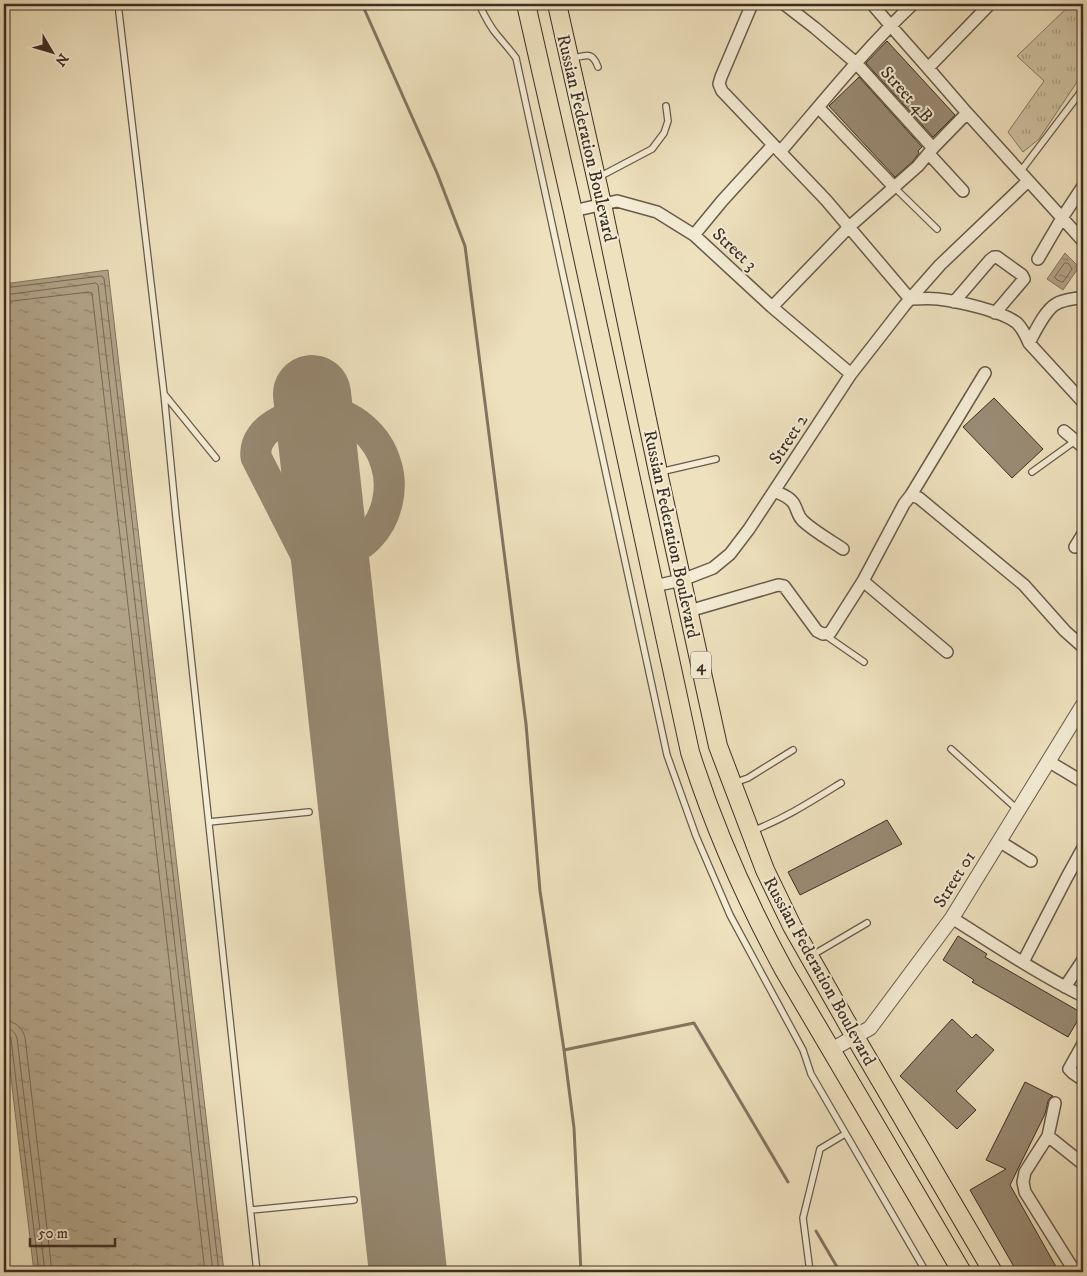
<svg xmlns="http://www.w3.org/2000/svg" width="1087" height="1276" font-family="'IM FELL DW Pica',serif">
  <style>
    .grass { fill: url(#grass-tufts); stroke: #867864 }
    .water { fill: url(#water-ripples); stroke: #837560 }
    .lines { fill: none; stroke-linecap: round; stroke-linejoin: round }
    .shore { stroke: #786956; stroke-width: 1 }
    .stream { stroke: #837560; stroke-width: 3 }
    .taxiway { stroke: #968870; stroke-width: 31 }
    .runway { stroke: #968870; stroke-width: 78 }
    .building { fill: #998b74; stroke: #3d2e23 }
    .service-casing { stroke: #695b4a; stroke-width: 8 }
    .minor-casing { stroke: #695b4a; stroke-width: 14 }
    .tertiary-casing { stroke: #695b4a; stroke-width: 16 }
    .trunk-casing { stroke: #3d2e23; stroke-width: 20 }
    .service { stroke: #f4ecd5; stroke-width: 5.5 }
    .minor { stroke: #f4ecd5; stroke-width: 11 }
    .tertiary { stroke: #f4ecd5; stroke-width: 14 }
    .trunk { stroke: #eee1be; stroke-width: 18 }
    .labels { text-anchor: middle; stroke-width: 4; stroke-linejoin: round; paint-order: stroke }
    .shield { fill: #f4ecd5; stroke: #746758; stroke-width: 1 }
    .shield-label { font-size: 16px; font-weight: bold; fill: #3d2e23 }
    .street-label { font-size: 18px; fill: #3d2e23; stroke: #f4ecd5 }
  </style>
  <defs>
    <pattern id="grass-tufts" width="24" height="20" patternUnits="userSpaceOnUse" patternTransform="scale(1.25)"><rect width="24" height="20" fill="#d0c3a4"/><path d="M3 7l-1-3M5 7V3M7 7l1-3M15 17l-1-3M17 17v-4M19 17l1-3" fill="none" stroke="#aa9f85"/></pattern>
    <pattern id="water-ripples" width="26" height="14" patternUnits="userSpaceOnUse" patternTransform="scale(1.25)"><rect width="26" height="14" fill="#b2a489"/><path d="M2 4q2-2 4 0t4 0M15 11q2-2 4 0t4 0" fill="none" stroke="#928670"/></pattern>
  </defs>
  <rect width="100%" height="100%" fill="#eee1be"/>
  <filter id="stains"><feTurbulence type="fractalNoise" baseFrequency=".004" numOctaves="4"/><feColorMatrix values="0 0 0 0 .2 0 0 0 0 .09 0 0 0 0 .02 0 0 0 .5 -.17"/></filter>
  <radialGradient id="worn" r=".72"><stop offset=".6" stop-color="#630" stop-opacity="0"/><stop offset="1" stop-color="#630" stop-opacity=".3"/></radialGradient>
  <path class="grass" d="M1071,4H1083V73L1039,139L1023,152L1008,132L1044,81L1017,56Z"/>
  <path class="water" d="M1065,253L1079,267L1063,290L1047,279Z
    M108,270L224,1272H34L4,1019V284Z"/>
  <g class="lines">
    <path class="shore" d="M1065,263H1068L1072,269L1063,282H1061L1056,279L1055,277Z
      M4,288L101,276L104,278L219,1272
      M4,295L96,283L98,285L213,1272
      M4,302L89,292L92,293L205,1272
      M4,1021C15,1021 22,1027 25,1037L52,1272
      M4,1028C11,1028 15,1032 17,1038L45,1272
      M4,1034L9,1035L11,1039L39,1272"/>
    <path class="stream" d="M362,4L437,173L465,246L526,724L540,891L564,1050L574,1128L581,1272
      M564,1050L694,1023L788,1182
      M816,1231L840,1272"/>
    <path class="taxiway" d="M336,607C338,593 341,570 346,558C351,549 361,545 368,538C387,519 394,489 386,464C378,436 352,413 323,411C298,410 252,426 256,457L313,569L337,620"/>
    <path class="runway" d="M312,394L408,1272"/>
  </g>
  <path class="building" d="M887,41L955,115L933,137L866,63Z
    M859,77L922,147L918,151L919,153L913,161L895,177L829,106Z
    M994,398L1043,449L1012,478L963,427Z
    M887,820L902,844L800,895L788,872Z
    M958,936L987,954L985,957L1082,1013L1068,1037L972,982L974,980L943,960Z
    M952,1019L972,1038L976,1034L994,1050L956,1091L976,1110L957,1129L900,1076Z
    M1025,1082L1053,1096L1050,1098L1048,1101L1045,1114L1010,1185L1059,1272H1017L970,1190L1006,1169L986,1160Z"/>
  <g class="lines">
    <g class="service-casing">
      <path id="service" d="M118,4L164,394L176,517L257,1272
        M479,4C484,15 490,27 498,36C504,43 510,50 516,58L667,755L696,836L730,915L803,1050L811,1074L926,1272
        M570,59C585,56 592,50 598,67
        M1020,172L1083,89
        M599,177L652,149L664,133L668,121L666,106
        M894,187L937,229
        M164,394L216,458
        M660,472L716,459
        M1032,472L1075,441
        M825,635L864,662
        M951,749L1018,810
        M734,783L748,778L793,750
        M209,822L309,812
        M752,831C784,819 812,801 841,783
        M811,956L867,923
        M251,1210L354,1200
        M810,1272L803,1218L820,1149L845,1134"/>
    </g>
    <g class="minor-casing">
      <path id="minor" d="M752,4L721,77L719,84L722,91L826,200L910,299L940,265L1028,181
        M784,4L815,28L856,63L933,148
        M872,4L890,25L928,68L967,113L1083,241
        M928,68L990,4
        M818,107L894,187
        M780,152C823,102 865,49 913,4
        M929,154L963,191
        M573,211L617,201L657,212L694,235L772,307L851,374
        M694,235L722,201L773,145
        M1038,259L1062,218L1083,186
        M954,302L990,260L994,257H997L1022,275L1024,279L995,313
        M772,307L849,227L918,166L933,148L967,113
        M1029,343C1035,332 1045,310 1056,304C1064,299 1075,299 1083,297
        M1064,431L1083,447
        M774,491C781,494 790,497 794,504C798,511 797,515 803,521C815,532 830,540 843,549
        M911,495L919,498L1024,585L1065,631L1083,647
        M1075,547L1083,534
        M863,581L947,652
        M654,586L682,580L713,568L730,554L749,529L851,374L904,306L910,299C919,299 929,298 938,299C957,301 1002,311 1017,323C1023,329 1026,336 1029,343L1083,402
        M689,611L778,585L784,586L817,631L823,634L830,633L863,581L904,504L911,495L985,373
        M1048,761L1083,782
        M999,841L1031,861
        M952,918C995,945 1038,974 1083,996
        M1023,962L1067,877L1083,848
        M1065,987L1083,960
        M1083,1044L1069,1069L1073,1073L1083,1080
        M1055,1103L1048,1136L1025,1172L1023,1182L1025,1192L1075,1272
        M1048,1136L1083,1164"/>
    </g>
    <g class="tertiary-casing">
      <path id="tertiary" d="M831,1050L870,1028L952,918L1083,705"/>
    </g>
    <g class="trunk-casing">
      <path id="trunk" d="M526,4L573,211L690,752C714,828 746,900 784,970L962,1272
        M557,4L602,204L658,472L718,746L765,870L792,926L855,1037L993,1272"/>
    </g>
    <use href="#service" class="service"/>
    <use href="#minor" class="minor"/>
    <use href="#tertiary" class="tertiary"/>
    <use href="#trunk" class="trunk"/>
  </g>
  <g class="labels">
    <rect class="shield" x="691" y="651.5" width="20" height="27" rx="4"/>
    <g class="shield-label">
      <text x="701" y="671">4</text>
    </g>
    <g class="street-label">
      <text transform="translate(907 94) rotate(48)" y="6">Street 4B</text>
      <text transform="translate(587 138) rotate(77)" y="6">Russian Federation Boulevard</text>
      <text transform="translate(735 249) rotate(43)" y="6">Street 3</text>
      <text transform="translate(788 439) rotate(-57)" y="6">Street 2</text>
      <text transform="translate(672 534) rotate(78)" y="6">Russian Federation Boulevard</text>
      <text transform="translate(954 879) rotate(-58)" y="6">Street 01</text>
      <text transform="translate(820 971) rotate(61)" y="6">Russian Federation Boulevard</text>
    </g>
  </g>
  <rect width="1087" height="1276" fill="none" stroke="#eee1be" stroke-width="20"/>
  <rect x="5" y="5" width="1077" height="1266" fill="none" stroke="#3d2e23" stroke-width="2.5"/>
  <rect x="10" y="10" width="1067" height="1256" fill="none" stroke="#3d2e23"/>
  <g transform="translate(52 52) rotate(128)" stroke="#f4ecd5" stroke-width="4" paint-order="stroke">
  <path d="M0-4L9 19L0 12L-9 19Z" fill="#3d2e23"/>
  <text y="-8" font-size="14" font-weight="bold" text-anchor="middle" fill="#3d2e23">N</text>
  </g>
  <path d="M30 1238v8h85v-8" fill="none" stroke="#3d2e23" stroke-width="2.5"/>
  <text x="38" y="1238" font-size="15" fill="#3d2e23" stroke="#f4ecd5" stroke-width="4" paint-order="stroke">50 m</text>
  <rect width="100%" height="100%" filter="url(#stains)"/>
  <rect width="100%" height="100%" fill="url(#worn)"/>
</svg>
